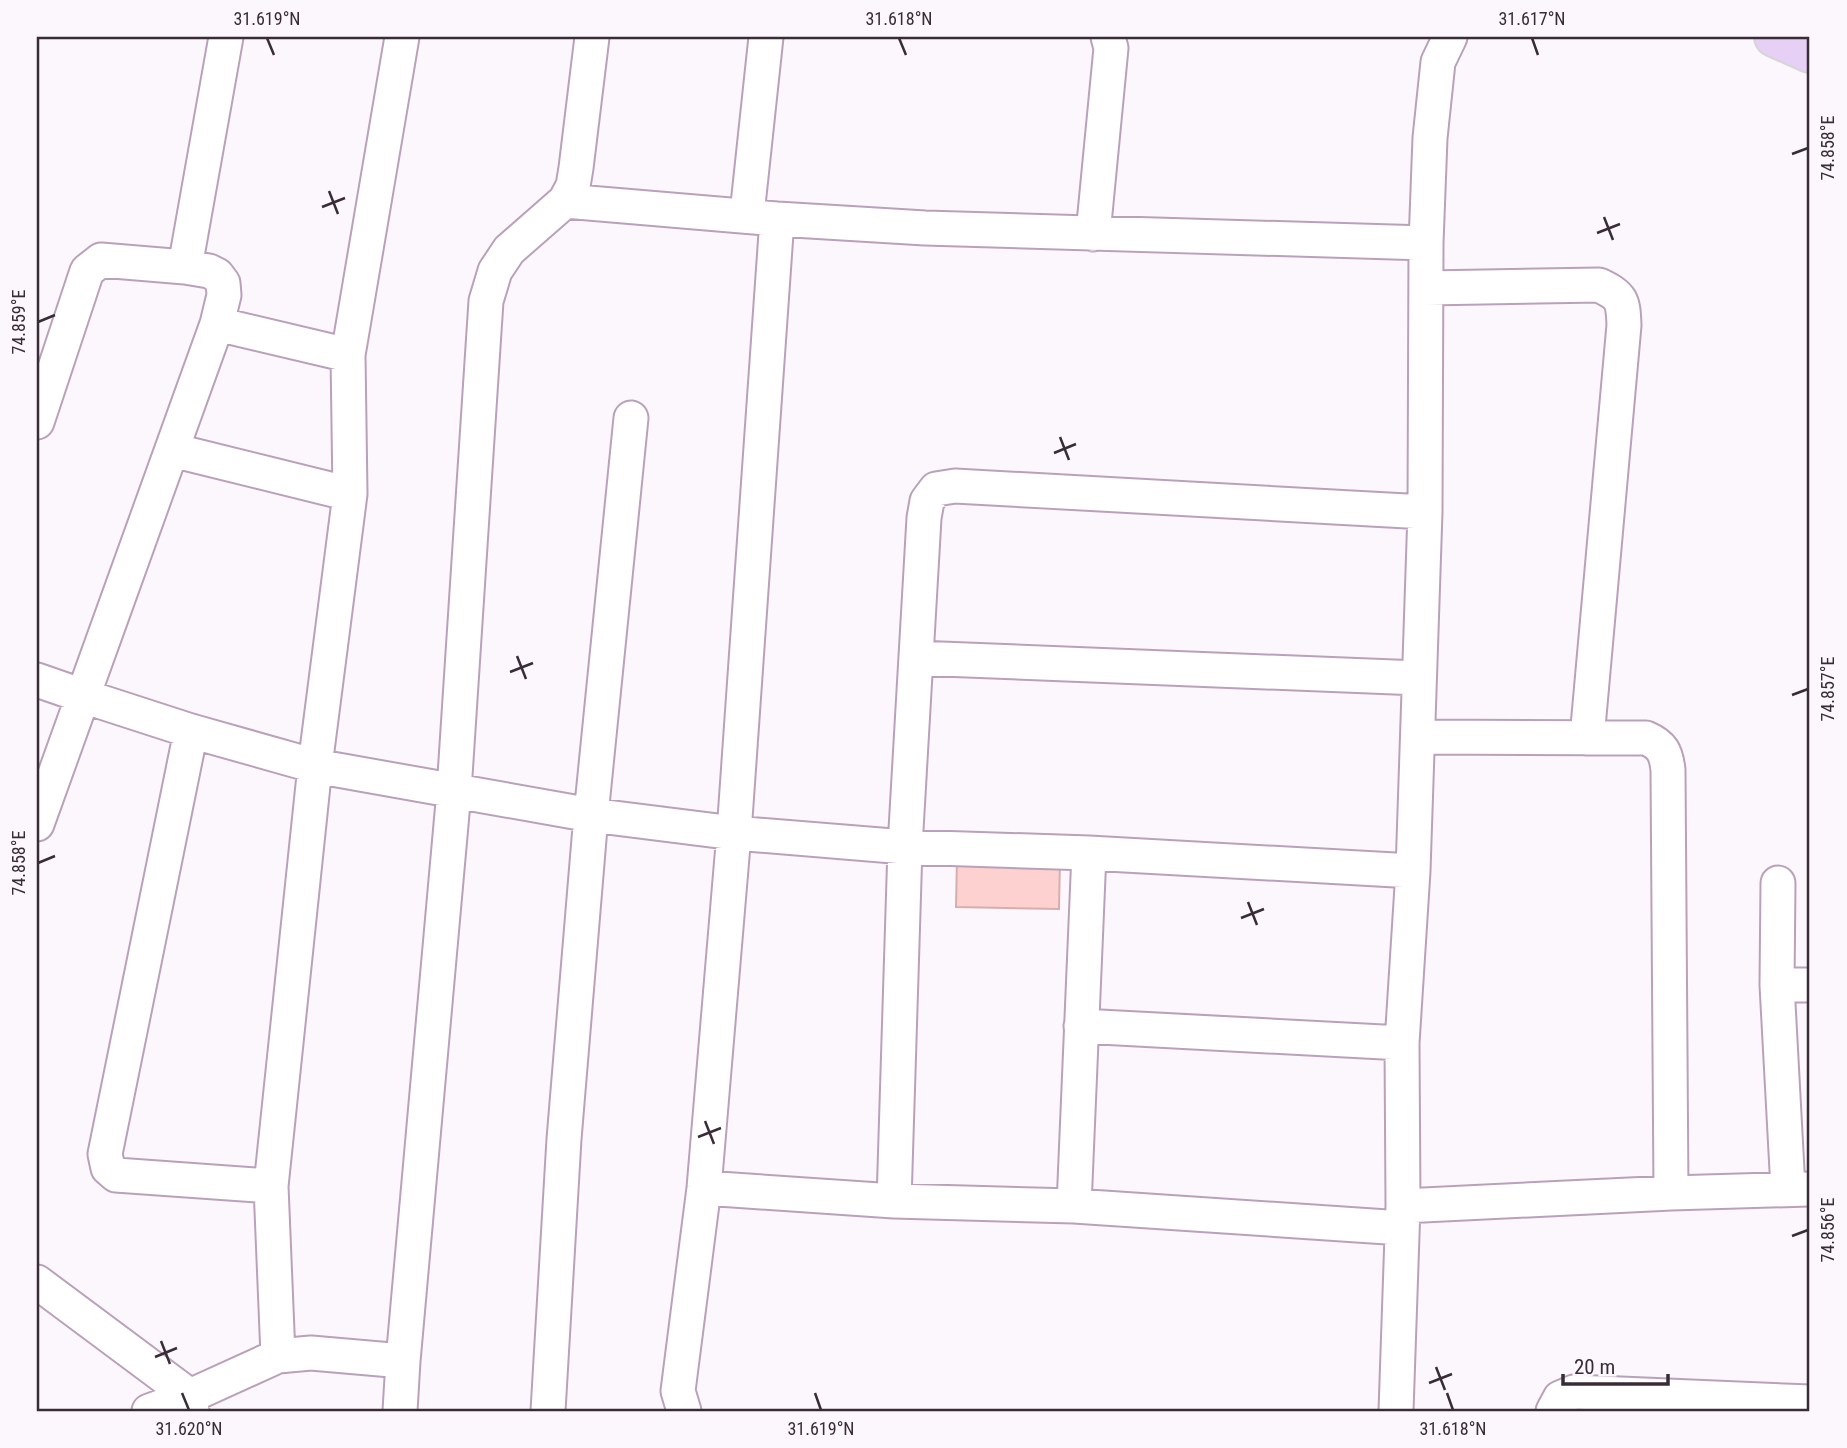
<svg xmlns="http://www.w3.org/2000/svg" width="1847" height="1448" font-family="'Roboto Condensed',sans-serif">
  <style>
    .building { fill: #fcd1cf; stroke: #d6afad; stroke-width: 2 }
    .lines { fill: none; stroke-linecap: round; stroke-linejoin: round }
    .minor-casing { stroke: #baa1ba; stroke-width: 37 }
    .trunk-casing { stroke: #d7d5d7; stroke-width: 42 }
    .minor { stroke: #fff; stroke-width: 33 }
    .trunk { stroke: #e6d0f6; stroke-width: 38 }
    .ticks { fill: none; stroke: #382d37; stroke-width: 2.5 }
    .neatline { fill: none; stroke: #382d37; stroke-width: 2.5 }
    .ticks-label { font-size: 18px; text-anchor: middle; fill: #382d37 }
  </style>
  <rect width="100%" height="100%" fill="#fcf7fc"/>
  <path class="building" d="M957,857L1060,858L1059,909L956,907Z"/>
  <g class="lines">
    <g class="minor-casing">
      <path id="minor" d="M592,37L576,168L573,186L565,201L777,219L925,228L1426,243
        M747,214L766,37
        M1093,234L1111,48L1108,37
        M185,267L226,37
        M1426,288L1599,285C1622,296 1623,300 1624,325L1587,738
        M348,355L217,324L83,696L191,731L315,766L591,815L734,833L905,847L1089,853L1413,871
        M37,422L87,271L101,260L185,267L209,271L217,275L223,283L224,295L217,324
        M172,450L350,494
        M916,658L1419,678
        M37,680L83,696L37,824
        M191,731L105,1154L108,1168L116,1175L271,1186
        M1778,883L1777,985L1788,1189
        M1777,985H1810
        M1081,1026L1402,1043
        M704,1188L894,1201L1074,1206L1402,1228
        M1671,1193L1809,1189
        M894,1201L905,847L924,518L927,501L936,489L955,486L1425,512
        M1074,1206L1089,853
        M1403,1206L1671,1193L1668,770C1666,752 1662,745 1646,738L1418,737
        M37,1282L190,1396L192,1411
        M278,1356L271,1186L315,766L350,494L348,355L402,37
        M149,1411L190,1396L278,1356L311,1353L403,1361L454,791L486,301L495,271L509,250L565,201
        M400,1411L403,1361
        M548,1411L564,1139L591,815L631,418
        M684,1411L678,1391L704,1188L734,833L777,219
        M1396,1411L1403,1206L1402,1043L1413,871L1425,512L1426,243L1430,138L1438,62L1450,37
        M1553,1411L1560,1398L1574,1392L1810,1402"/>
    </g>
    <g class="trunk-casing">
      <path id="trunk" d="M1774,37L1810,53"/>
    </g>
    <use href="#minor" class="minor"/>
    <use href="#trunk" class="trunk"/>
  </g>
  <path class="ticks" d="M267,38L274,55M899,38L906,55M1532,38L1538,55M1792,154L1808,148M329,191L338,214M322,207L345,198M1604,217L1613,240M1597,233L1620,224M38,322L55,315M1060,437L1069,460M1054,453L1076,444M517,656L526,679M510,672L533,663M1792,695L1808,689M38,863L55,856M1248,902L1257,925M1241,918L1264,909M705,1121L714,1144M698,1137L721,1128M1792,1236L1808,1230M161,1341L170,1364M155,1357L177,1348M1436,1367L1445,1390M1429,1383L1452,1374M182,1393L189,1410M815,1393L821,1410M1447,1393L1453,1410"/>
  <rect width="1847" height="1448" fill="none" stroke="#fcf7fc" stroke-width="77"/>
  <path d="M1563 1374v10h105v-10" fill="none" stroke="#382d37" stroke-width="3.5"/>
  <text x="1574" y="1374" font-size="21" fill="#382d37" stroke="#fcf7fc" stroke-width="5" paint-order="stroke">20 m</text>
  <rect x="38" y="38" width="1770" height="1372" class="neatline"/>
  <g class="ticks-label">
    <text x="267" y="25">31.619°N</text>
    <text x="899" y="25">31.618°N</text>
    <text x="1532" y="25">31.617°N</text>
    <text transform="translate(1828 148) rotate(-90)" y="6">74.858°E</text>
    <text transform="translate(19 322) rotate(-90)" y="6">74.859°E</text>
    <text transform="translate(1828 689) rotate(-90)" y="6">74.857°E</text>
    <text transform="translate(19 863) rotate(-90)" y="6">74.858°E</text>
    <text transform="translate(1828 1230) rotate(-90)" y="6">74.856°E</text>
    <text x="189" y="1435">31.620°N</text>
    <text x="821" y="1435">31.619°N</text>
    <text x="1453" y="1435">31.618°N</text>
  </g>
</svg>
